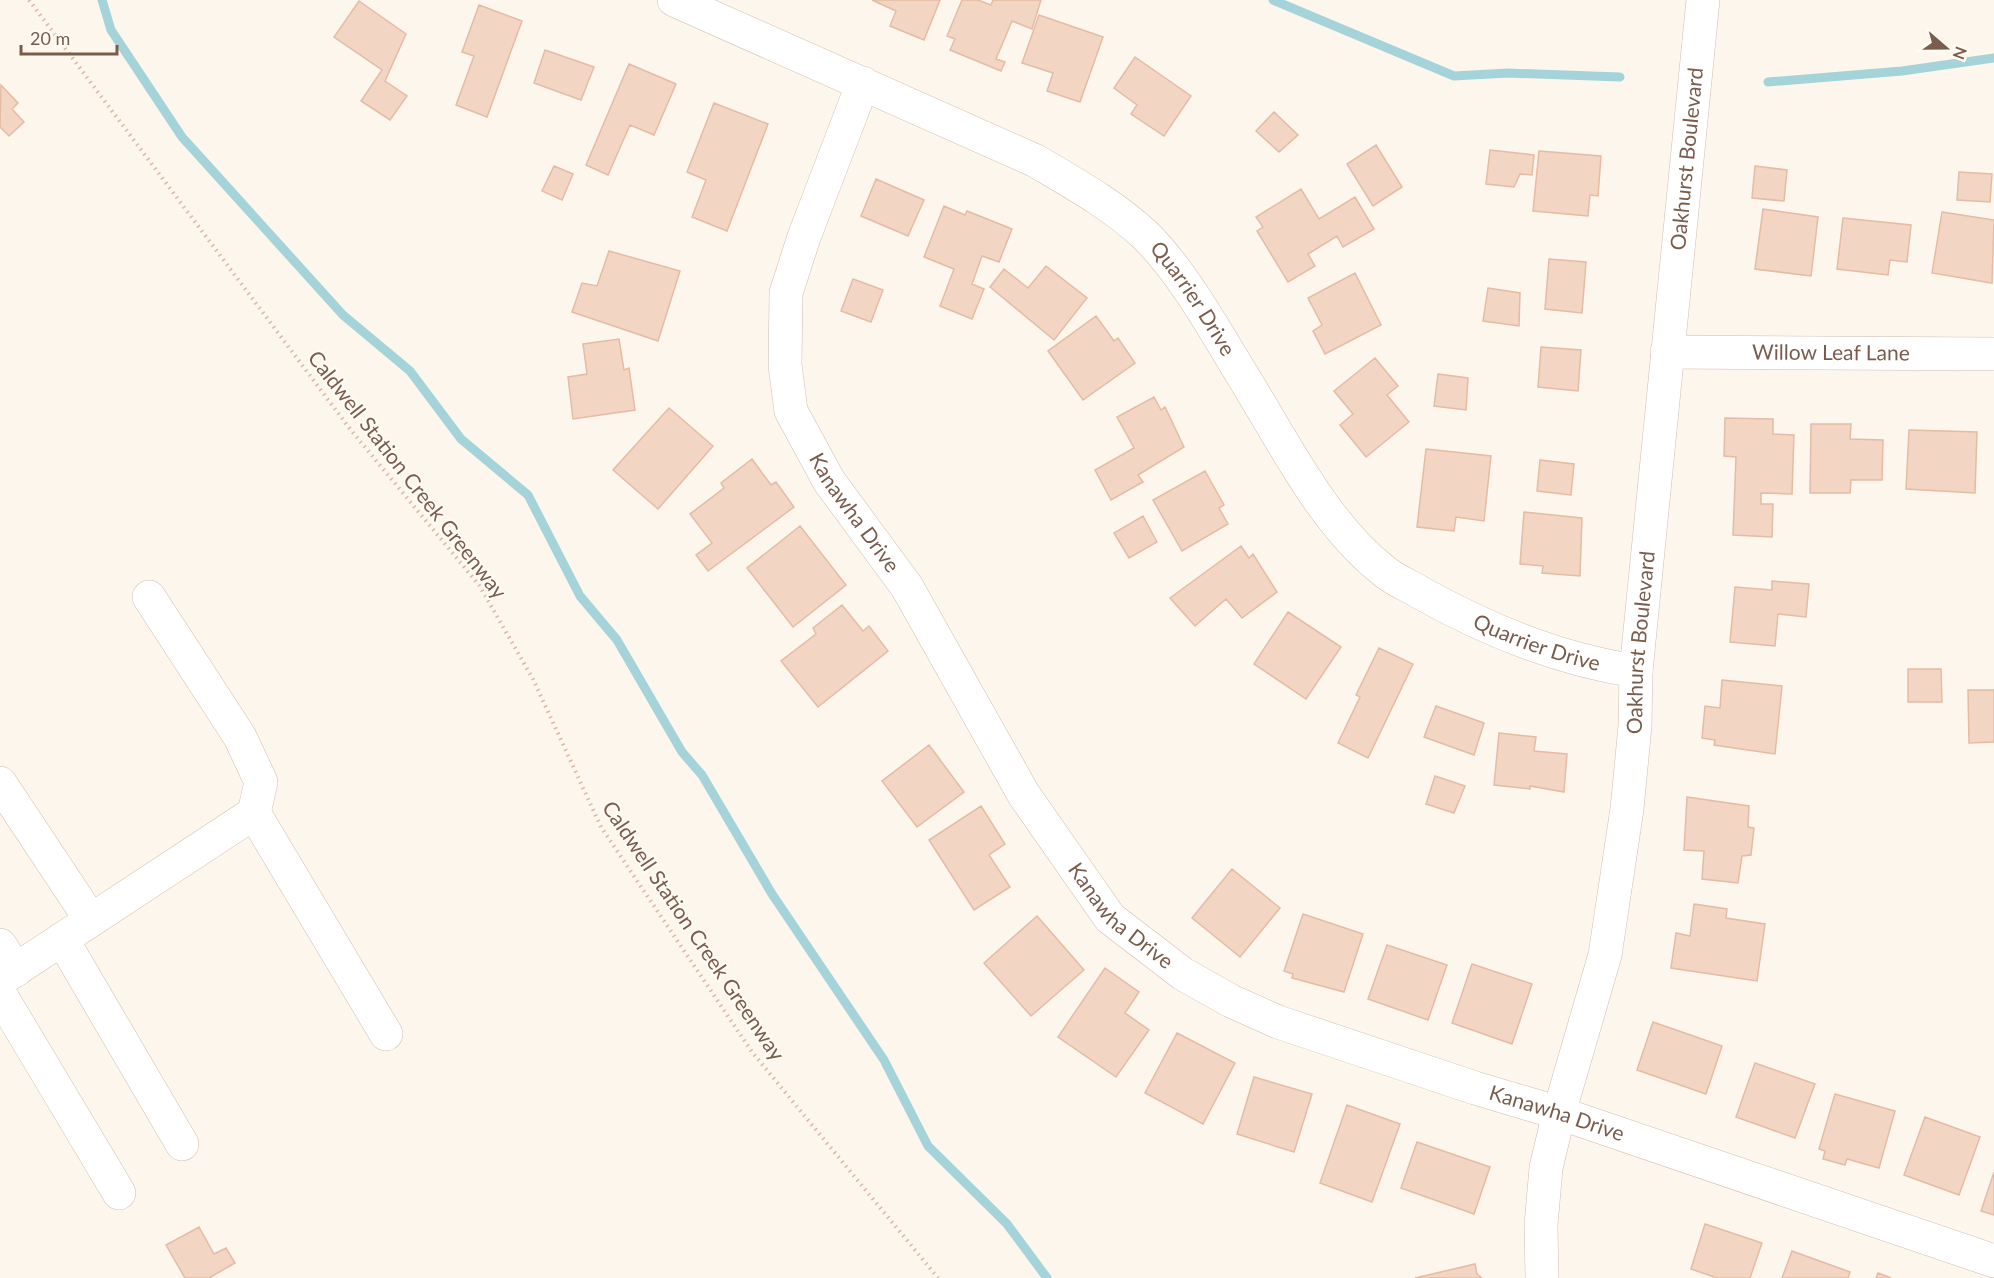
<svg xmlns="http://www.w3.org/2000/svg" width="1994" height="1278" font-family="Lato,sans-serif">
  <style>
    .lines { fill: none; stroke-linecap: round; stroke-linejoin: round }
    .stream { stroke: #a5d3da; stroke-width: 9 }
    .building { fill: #f3d5c3; stroke: #e6bba3; stroke-width: 1.5 }
    .minor-casing { stroke: #d1beb0; stroke-width: 34 }
    .path { stroke: #d9b8a5; stroke-width: 4; stroke-dasharray: 1.5 4.5; stroke-linecap: butt }
    .minor { stroke: #fff; stroke-width: 33 }
    .labels { text-anchor: middle; stroke-width: 4.5; stroke-linejoin: round; paint-order: stroke }
    .street-label { font-size: 21px; fill: #7a5c4d; stroke: #fffaf3 }
  </style>
  <rect width="100%" height="100%" fill="#fdf6ec"/>
  <g class="lines">
    <path class="stream" d="M102,0L111,30L182,137L343,315L410,371L461,439L528,495L580,596L617,640L682,752L702,775L772,894L884,1060L928,1146L1007,1224L1047,1278
      M1273,0L1454,76L1508,73L1620,77
      M1768,82L1902,71L1994,58"/>
  </g>
  <path class="building" d="M872,0H940L924,40L890,26L896,11Z
    M962,0H978L991,5L993,0H1041L1032,29L1012,21L996,59L1005,62L1001,71L950,50L955,39L947,36Z
    M359,1L406,34L385,81L407,96L390,120L361,101L382,70L334,37Z
    M479,5L522,21L487,117L456,105L474,56L462,52Z
    M1039,15L1103,37L1080,102L1047,91L1053,73L1022,63Z
    M545,50L594,67L581,100L534,83Z
    M1135,57L1191,96L1164,136L1131,114L1137,105L1114,88Z
    M629,64L676,84L654,135L630,125L608,175L586,165Z
    M1,85L18,103L12,109L24,122L9,136L0,127Z
    M714,103L768,124L727,231L692,217L706,180L687,172Z
    M1274,112L1298,135L1279,152L1256,131Z
    M1376,145L1402,187L1373,206L1347,164Z
    M1490,150L1534,155L1532,175L1520,174L1514,187L1486,184Z
    M1539,151L1601,156L1598,196L1590,195L1588,216L1533,211Z
    M554,166L573,174L562,200L542,191Z
    M1755,166L1787,170L1784,201L1752,198Z
    M1959,172L1992,174L1990,202L1957,200Z
    M876,179L924,200L908,236L861,216Z
    M1301,189L1319,219L1355,197L1374,229L1343,247L1337,236L1308,254L1315,266L1288,282L1257,231L1263,227L1256,217Z
    M944,206L965,215L967,211L1012,229L999,262L982,256L972,284L984,289L972,319L940,306L954,269L924,257Z
    M1763,209L1818,217L1811,276L1755,269Z
    M1942,212L1994,220L1992,283L1932,273Z
    M1843,218L1911,225L1907,262L1890,260L1888,275L1837,269Z
    M609,251L680,271L658,341L572,312L582,283L597,286Z
    M1549,259L1586,262L1582,313L1545,309Z
    M1046,266L1087,298L1054,340L990,287L1004,269L1028,288Z
    M1355,273L1381,325L1325,354L1313,331L1322,325L1308,298Z
    M853,279L883,290L871,322L841,311Z
    M1488,288L1520,293L1519,326L1483,321Z
    M1096,316L1114,341L1118,338L1135,363L1083,400L1048,351Z
    M619,339L624,370L629,368L635,410L573,419L568,377L587,374L583,344Z
    M1541,347L1581,350L1578,391L1538,387Z
    M1375,358L1398,386L1387,395L1409,422L1366,457L1340,425L1353,414L1334,391Z
    M1438,374L1468,378L1466,410L1434,406Z
    M1154,397L1161,410L1165,407L1184,447L1138,475L1143,482L1111,500L1095,470L1134,448L1117,417Z
    M669,408L713,446L658,509L613,470Z
    M1725,418L1773,419V434L1794,435L1792,494L1761,493V504H1773L1772,537L1733,535L1736,457L1724,456Z
    M1811,424H1851L1850,439L1883,440L1882,480H1851L1850,493H1810Z
    M1909,430L1977,432L1975,493L1906,489Z
    M1426,449L1491,456L1484,521L1456,517L1454,531L1417,527Z
    M752,459L771,485L776,482L794,507L708,571L696,555L712,543L690,514L724,488L721,483Z
    M1540,460L1574,464L1571,495L1537,491Z
    M1205,471L1224,505L1219,508L1228,524L1182,551L1153,500Z
    M1524,512L1582,518L1580,576L1542,573L1543,566L1520,564Z
    M1143,516L1157,542L1129,558L1114,533Z
    M800,526L846,585L793,627L747,568Z
    M1241,546L1249,558L1253,554L1277,592L1242,618L1226,599L1195,626L1170,598Z
    M1772,581L1809,584L1806,617L1778,614L1775,646L1730,642L1735,587L1772,590Z
    M842,605L863,631L869,626L888,651L818,707L781,661L816,634L813,628Z
    M1288,612L1341,647L1306,699L1254,664Z
    M1379,648L1413,664L1368,758L1338,743L1360,697L1356,695Z
    M1908,669H1941L1942,702H1908Z
    M1722,680L1782,686L1775,754L1714,745L1715,740L1702,738L1705,706L1720,708Z
    M1968,690H1994V742L1969,743Z
    M1436,706L1484,723L1474,755L1424,737Z
    M1499,733L1536,737L1534,751L1567,754L1564,792L1530,786V789L1494,785Z
    M929,745L964,792L917,827L882,781Z
    M1435,776L1465,786L1454,813L1426,804Z
    M1687,797L1749,806L1748,827L1754,828L1751,855L1742,856L1738,883L1702,879L1704,851L1684,850Z
    M981,806L1005,844L989,855L1010,887L974,910L929,840Z
    M1232,869L1280,908L1240,957L1192,918Z
    M1694,904L1727,909L1726,918L1765,924L1757,981L1671,968L1676,933L1690,936Z
    M1303,914L1363,934L1344,992L1292,978L1293,974L1284,971Z
    M1037,916L1084,970L1031,1016L984,963Z
    M1387,945L1447,965L1428,1020L1368,999Z
    M1472,964L1532,984L1512,1044L1452,1023Z
    M1105,968L1139,992L1125,1013L1149,1030L1116,1077L1058,1037Z
    M1653,1022L1722,1046L1706,1094L1637,1070Z
    M1177,1033L1235,1063L1203,1124L1145,1093Z
    M1755,1063L1815,1084L1795,1138L1736,1117Z
    M1254,1077L1312,1094L1294,1152L1237,1134Z
    M1835,1094L1895,1111L1879,1168L1847,1159L1845,1165L1823,1159L1825,1151L1819,1149Z
    M1347,1105L1400,1124L1372,1202L1320,1183Z
    M1925,1117L1980,1137L1959,1195L1904,1175Z
    M1417,1142L1490,1167L1474,1214L1401,1188Z
    M1994,1172V1215L1981,1211Z
    M1705,1224L1762,1243L1750,1278H1717L1691,1269Z
    M199,1227L214,1254L226,1248L235,1263L209,1278H185L166,1245Z
    M1792,1251L1850,1272L1848,1278H1782Z
    M1475,1264L1477,1274L1482,1278H1415Z
    M1878,1273L1891,1278H1876Z"/>
  <g class="lines">
    <g class="minor-casing">
      <g id="minor">
        <path id="s1" d="M674,0L1036,161C1073,183 1113,205 1145,235C1182,271 1214,329 1241,373C1281,437 1323,524 1384,571C1394,580 1408,585 1419,592C1485,629 1561,660 1636,671"/>
        <path id="s2" d="M863,83L804,237L786,293L785,365L791,411L829,481L907,587L1024,795L1110,918L1183,974L1231,1001L1278,1022L1475,1088L1559,1113L1994,1261"/>
        <path id="s3" d="M1667,352L1994,354"/>
        <path d="M0,783L91,920"/>
        <path d="M254,813L386,1034"/>
        <path d="M62,939L182,1144"/>
        <path d="M0,945L16,970"/>
        <path d="M0,980L254,813L261,782L240,737L149,597"/>
        <path d="M0,994L119,1193"/>
        <path id="s4" d="M1542,1278L1541,1225L1546,1168L1559,1113L1605,955L1627,809L1635,726L1636,671L1703,0"/>
      </g>
    </g>
    <path class="path" d="M29,0L350,429L479,585L533,679L601,827L752,1052L938,1278"/>
    <use href="#minor" class="minor"/>
  </g>
  <g class="labels">
    <g class="street-label">
      <text dy="7" stroke="none"><textPath href="#s4" startOffset="1132">Oakhurst Boulevard</textPath></text>
      <text dy="7" stroke="none"><textPath href="#s1" startOffset="608">Quarrier Drive</textPath></text>
      <text dy="7" stroke="none"><textPath href="#s3" startOffset="164">Willow Leaf Lane</textPath></text>
      <text transform="translate(407 475) rotate(52)" y="7">Caldwell Station Creek Greenway</text>
      <text dy="7" stroke="none"><textPath href="#s2" startOffset="462">Kanawha Drive</textPath></text>
      <text dy="7" stroke="none"><textPath href="#s1" startOffset="1112">Quarrier Drive</textPath></text>
      <text dy="7" stroke="none"><textPath href="#s4" startOffset="646">Oakhurst Boulevard</textPath></text>
      <text dy="7" stroke="none"><textPath href="#s2" startOffset="948">Kanawha Drive</textPath></text>
      <text transform="translate(693 931) rotate(56)" y="7">Caldwell Station Creek Greenway</text>
      <text dy="7" stroke="none"><textPath href="#s2" startOffset="1434">Kanawha Drive</textPath></text>
    </g>
  </g>
  <g transform="translate(1946 48) rotate(110)" stroke="#fffaf3" stroke-width="4.5" paint-order="stroke">
  <path d="M0-4.5L10 22L0 15L-10 22Z" fill="#7a5c4d"/>
  <text y="-9" font-size="16" font-weight="bold" text-anchor="middle" fill="#7a5c4d">N</text>
  </g>
  <path d="M21 45v9h96v-9" fill="none" stroke="#7a5c4d" stroke-width="3"/>
  <text x="30" y="45" font-size="18" fill="#7a5c4d" stroke="#fffaf3" stroke-width="4.5" paint-order="stroke">20 m</text>
</svg>
